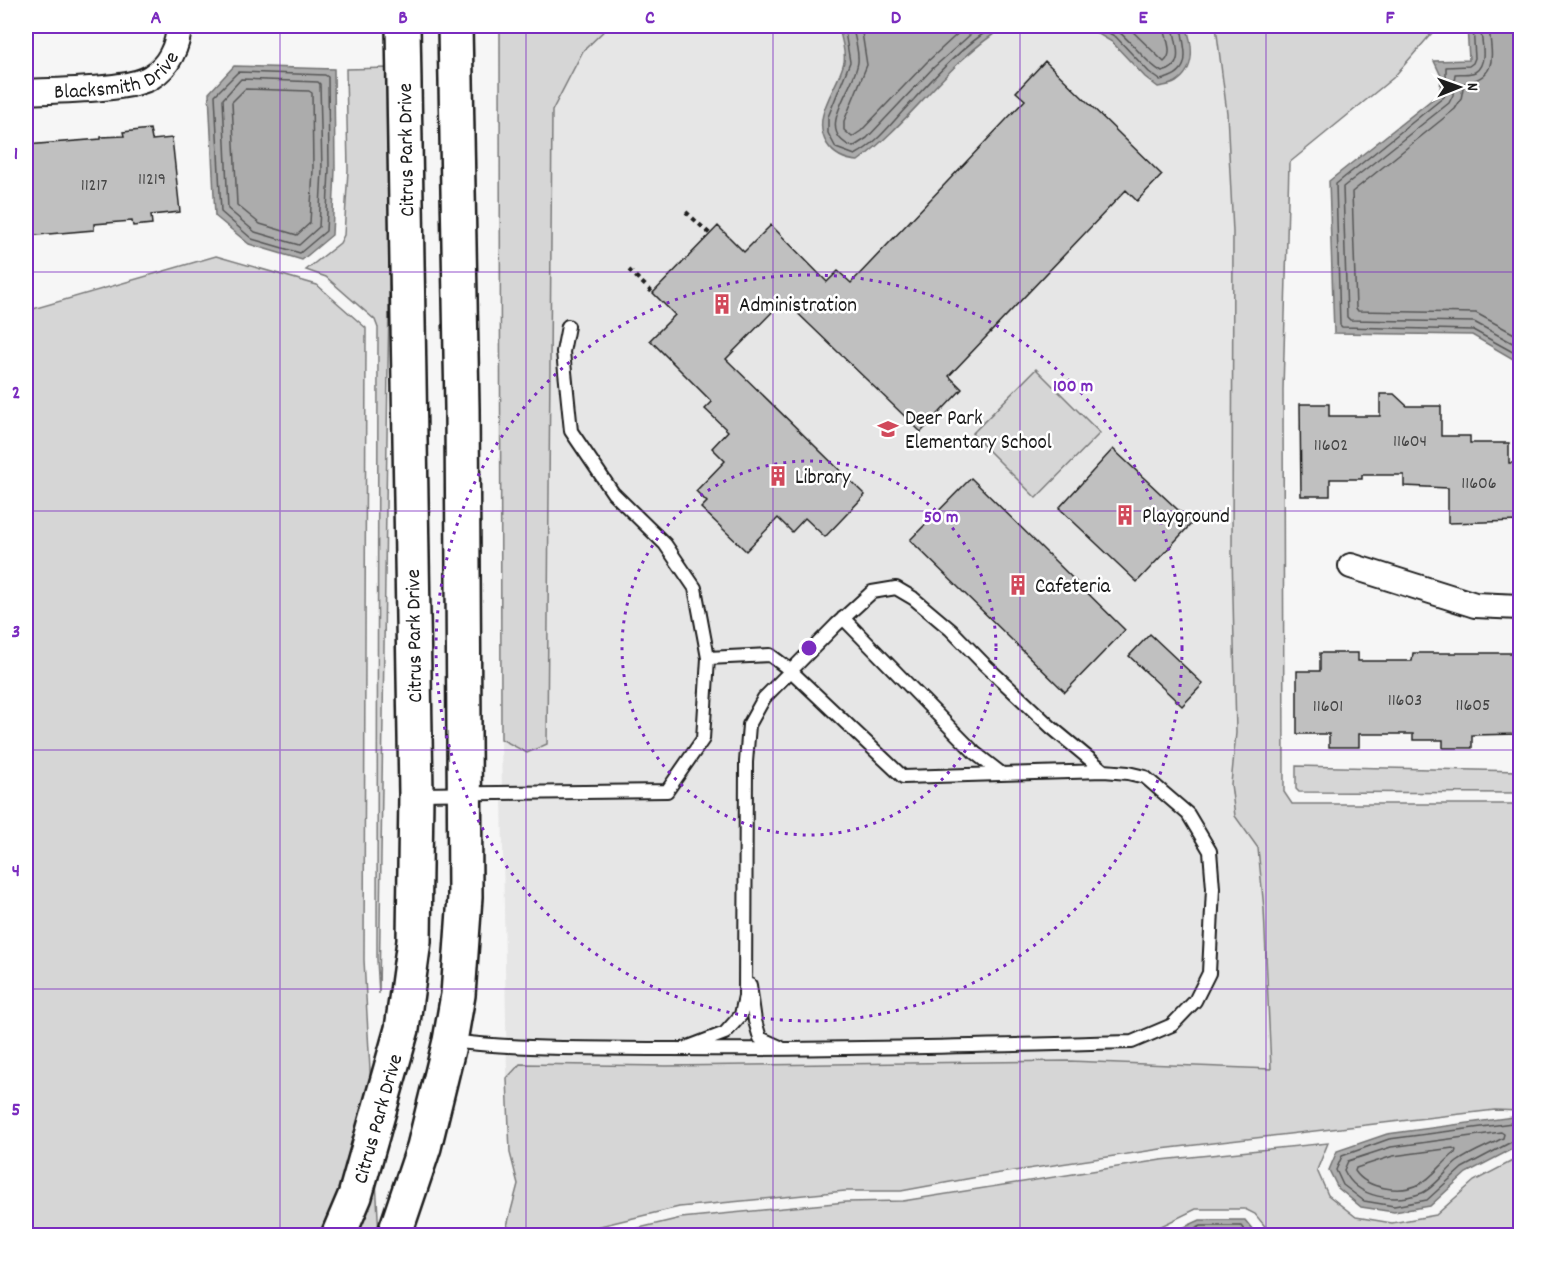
<svg xmlns="http://www.w3.org/2000/svg" width="1546" height="1261" font-family="Dekko,sans-serif">
  <style>
    .built { fill: #e6e6e6 }
    .green { fill: #d6d6d6; stroke: #797979; stroke-width: 1.5 }
    .water { fill: #acacac; stroke: #727272; stroke-width: 1.5 }
    .lines { fill: none; stroke-linecap: round; stroke-linejoin: round }
    .shore { stroke: #565656; stroke-width: 1.5 }
    .building { fill: #c0c0c0; stroke: #1c1c1c; stroke-width: 1.5 }
    .lane-casing { stroke: #1c1c1c; stroke-width: 16 }
    .street-casing { stroke: #1c1c1c; stroke-width: 28 }
    .secondary-casing { stroke: #1c1c1c; stroke-width: 38 }
    .path { stroke: #1c1c1c; stroke-width: 4; stroke-dasharray: 4.5 4.5; stroke-linecap: butt }
    .lane { stroke: #fff; stroke-width: 12 }
    .street { stroke: #fff; stroke-width: 24 }
    .secondary { stroke: #fff; stroke-width: 33 }
    .grid { fill: none; stroke: #7b2cbf; stroke-width: 1.5; stroke-opacity: 0.55 }
    .ring { fill: none; stroke: #7b2cbf; stroke-width: 3; stroke-dasharray: 3 6 }
    .labels { text-anchor: middle; stroke-width: 5; stroke-linejoin: round; paint-order: stroke }
    .number-label { font-size: 18px; fill: #454545 }
    .street-label { font-size: 21px; fill: #1c1c1c; stroke: #fff }
    .poi-label { font-size: 21px; fill: #1c1c1c; stroke: #fff; text-anchor: start }
    .centre { fill: #7b2cbf; stroke: #fff; stroke-width: 3 }
    .ring-label { font-size: 18px; text-anchor: middle; font-weight: bold; fill: #7b2cbf; stroke: #fff; stroke-width: 5; stroke-linejoin: round; paint-order: stroke }
    .neatline { fill: none; stroke: #7b2cbf; stroke-width: 2 }
    .grid-label { font-size: 20px; text-anchor: middle; font-weight: bold; fill: #7b2cbf }
  </style>
  <rect width="100%" height="100%" fill="#f6f6f6"/>
  <filter id="ink" filterUnits="userSpaceOnUse"><feTurbulence type="fractalNoise" baseFrequency=".0167" numOctaves="2"/><feDisplacementMap in="SourceGraphic" scale="12" xChannelSelector="R" yChannelSelector="G"/><feConvolveMatrix kernelMatrix="1 2 1 2 8 2 1 2 1" color-interpolation-filters="sRGB"/></filter>
  <g filter="url(#ink)">
    <path class="built" d="M500,26H1270L1283,1073L507,1078L501,739Z"/>
    <path class="green" d="M500,26H609L583,51L552,111L547,744L527,753L501,739Z
      M1216,26H1438L1393,78L1289,163L1283,390L1284,792L1292,804H1520V1111L1495,1110L1161,1149L994,1174L901,1191H845L679,1207L563,1235H522L507,1226L518,1184L510,1153L507,1078L520,1064L666,1066L1069,1061L1271,1069L1264,909L1258,848L1235,816L1231,784L1236,733L1232,552L1233,232L1227,113Z
      M389,68L391,158L379,994L377,960L378,328L375,320L326,277L306,270L340,243L344,235L348,170L346,69Z
      M216,256L317,285L366,328L364,960L379,1235L26,1236V311Z
      M1036,369L1100,433L1036,498L972,434Z
      M1296,766L1520,771V793L1299,792L1296,789Z
      M1328,1143L1317,1170L1328,1195L1356,1217L1392,1223L1436,1215L1474,1181L1520,1157V1235H1272L1255,1214L1245,1209H1196L1151,1231L1149,1236L610,1235L681,1218L846,1202L903,1201L1161,1160Z"/>
    <path class="water" d="M838,26H1006C948,61 912,121 858,161C844,160 834,155 827,144C810,116 838,89 844,62C846,51 841,36 838,26Z
      M1085,26H1186C1193,45 1196,69 1176,82C1171,85 1164,86 1158,87L1145,77L1112,42Z
      M1467,26H1520V363L1472,335L1334,333L1329,181L1440,93L1441,76L1434,61L1469,60Z
      M234,66L334,69L335,170L332,235L302,260L249,244L215,216L209,93Z
      M1520,1116V1145L1466,1173L1430,1206L1394,1212L1361,1207L1338,1188L1329,1170L1337,1151L1387,1134Z
      M1200,1220H1245L1257,1235H1167Z"/>
    <g class="lines">
      <path class="shore" d="M844,26L850,62L828,117V133L836,148L855,155C874,145 889,127 903,111C931,81 960,47 995,26
        M852,26C855,37 859,51 858,62C855,89 812,131 853,147L867,138L933,68L980,26
        M861,26L867,65L844,121V130L852,137L861,131L927,62L966,26
        M1097,26L1116,37L1149,72L1160,80C1195,73 1184,51 1181,26
        M1111,26C1131,38 1142,61 1162,72C1187,67 1175,42 1173,26
        M1127,26L1164,62C1175,53 1165,38 1164,26
        M1473,26L1475,58L1473,63L1469,66L1446,67V93L1444,97L1336,184L1340,325L1342,327L1473,330L1520,356
        M1480,26C1481,38 1489,64 1475,72C1469,75 1461,73 1455,74L1453,95L1449,103L1343,187L1347,317L1350,320L1474,322L1520,347
        M1489,26C1491,54 1500,77 1464,83L1461,99L1455,109L1352,192L1356,308L1358,311L1476,313L1520,337
        M238,72L325,75L328,77L329,170L326,231L300,253L252,239L221,212L215,95Z
        M241,79L318,82L320,84L322,170L319,227L299,245L255,232L228,209L223,99Z
        M245,89L309,91L312,93L313,170L310,223L297,235L260,224L237,205L232,102Z
        M1520,1122L1389,1139L1342,1156L1336,1170L1343,1185L1364,1201L1394,1206L1427,1200L1462,1168L1515,1140L1520,1139
        M1501,1132L1504,1134L1503,1138C1488,1146 1471,1152 1457,1162C1447,1170 1433,1189 1422,1193C1395,1203 1357,1199 1344,1170L1348,1161L1391,1147Z
        M1453,1148L1456,1150L1455,1153C1444,1161 1432,1178 1420,1184C1401,1194 1367,1189 1355,1171L1356,1168L1393,1156Z
        M1181,1236L1201,1226H1241L1249,1236"/>
    </g>
    <path class="building" d="M1045,61L1162,175L1137,201L1126,190L949,376L962,389L921,432L784,300L726,359L865,495L825,537L805,518L792,532L778,518L746,551L701,508L707,502L696,491L725,461L712,448L728,431L705,409L712,402L650,340L675,315L653,293L718,226L744,252L771,225L827,282L838,271L851,283L1025,100L1016,92Z
      M150,129L152,140L172,138L180,212L151,215L152,224L133,226L132,221L94,224V230L26,236V145L101,139V137L124,136L123,132Z
      M1380,394H1394L1407,406H1441V436H1470V443H1509V463H1521V521L1448,523V488L1404,486V475H1362V479H1330V496H1301L1300,404H1329V416H1380Z
      M1113,449L1192,523L1137,582L1059,508Z
      M971,478L1125,630L1065,692L910,540Z
      M1150,634L1203,684L1182,706L1129,656Z
      M1320,653H1358V661H1412L1413,653H1521V734L1472,735V748H1443V740H1413V734H1359V747H1329V734H1297V671H1320Z"/>
    <g class="lines">
      <g class="lane-casing">
        <path id="lane" d="M843,618L975,753L1002,774
          M708,658L770,655L790,670L903,777L1104,771
          M417,794L667,791L703,739L708,658L695,588L665,544L613,493L571,431L563,352L568,326
          M750,985L755,1021L760,1038L780,1047
          M451,1041C524,1050 596,1048 669,1049C823,1050 978,1046 1132,1042L1172,1025L1195,1001L1209,973L1213,888L1210,851L1188,814L1145,777L1128,773L1104,771L1051,727L985,665L951,630L913,598L896,588L872,592L836,625L764,698L749,725L746,762L745,996L741,1015L725,1033L683,1049"/>
      </g>
      <g class="street-casing">
        <g id="street">
          <path id="s1" d="M26,92C55,90 129,91 151,77C169,66 178,46 179,26"/>
          <path d="M1351,566L1475,605L1520,607"/>
        </g>
      </g>
      <g class="secondary-casing">
        <g id="secondary">
          <path id="s2" d="M338,1236L355,1196L402,1029L414,941L416,794L403,26"/>
          <path d="M394,1236L424,1147L450,1041L458,995L465,897L462,408L455,26"/>
        </g>
      </g>
      <path class="path" d="M686,212L710,234
        M629,270L653,293"/>
      <use href="#lane" class="lane"/>
      <use href="#street" class="street"/>
      <use href="#secondary" class="secondary"/>
    </g>
  </g>
  <path class="grid" d="M280,26V1236M526,26V1236M773,26V1236M1020,26V1236M1266,26V1236M26,272H1520M26,511H1520M26,750H1520M26,989H1520"/>
  <g class="ring">
    <circle cx="809" cy="648" r="187"/>
    <circle cx="809" cy="648" r="373"/>
  </g>
  <defs>
    <g id="building-bare" transform="scale(1.62)"><path d="M-4-6H4V6H1V3H-1V6H-4ZM-2.5-4.3h1.7v1.8h-1.7ZM.8-4.3h1.7v1.8H.8ZM-2.5-1h1.7V.8h-1.7ZM.8-1h1.7V.8H.8Z" fill="#d1495b" stroke="#fff" stroke-width="2.5" paint-order="stroke"/></g>
    <g id="school-bare" transform="scale(1.62)"><path d="M0-5L7-2L0 1L-7-2ZM-4 1L0 2.5L4 1V4Q0 6-4 4Z" fill="#d1495b" stroke="#fff" stroke-width="2.5" paint-order="stroke"/></g>
  </defs>
  <g fill-rule="evenodd">
    <use href="#building-bare" x="722" y="304"/>
    <use href="#school-bare" x="888" y="429"/>
    <use href="#building-bare" x="778" y="476"/>
    <use href="#building-bare" x="1125" y="515"/>
    <use href="#building-bare" x="1018" y="585"/>
  </g>
  <g class="labels">
    <g class="number-label">
      <text x="152" y="184">11219</text>
      <text x="94" y="190">11217</text>
      <text x="1410" y="446">11604</text>
      <text x="1331" y="450">11602</text>
      <text x="1479" y="488">11606</text>
      <text x="1405" y="705">11603</text>
      <text x="1473" y="710">11605</text>
      <text x="1328" y="711">11601</text>
    </g>
    <g class="street-label">
      <text dy="7" stroke="none"><textPath href="#s1" startOffset="94">Blacksmith Drive</textPath></text>
      <text transform="translate(405 150) rotate(-91)" y="7">Citrus Park Drive</text>
      <text transform="translate(413 636) rotate(-91)" y="7">Citrus Park Drive</text>
      <text dy="7" stroke="none"><textPath href="#s2" startOffset="124">Citrus Park Drive</textPath></text>
    </g>
    <g class="poi-label">
      <text x="739" y="311">Administration</text>
      <text x="905" y="424">Deer Park<tspan x="905" dy="24">Elementary School</tspan></text>
      <text x="795" y="483">Library</text>
      <text x="1142" y="522">Playground</text>
      <text x="1035" y="592">Cafeteria</text>
    </g>
  </g>
  <circle cx="809" cy="648" r="9" class="centre"/>
  <g class="ring-label">
    <text x="1073" y="391">100 m</text>
    <text x="941" y="522">50 m</text>
  </g>
  <rect width="1546" height="1261" fill="none" stroke="#fff" stroke-width="66"/>
  <g transform="translate(1459 87) rotate(89)" stroke="#ffffff" stroke-width="4.5" paint-order="stroke">
  <path d="M0-4.5L10 22L0 15L-10 22Z" fill="#1c1c1c"/>
  <text y="-9" font-size="16" font-weight="bold" text-anchor="middle" fill="#1c1c1c">N</text>
  </g>
  <rect x="33" y="33" width="1480" height="1195" class="neatline"/>
  <g class="grid-label">
    <text x="156" y="23">A</text>
    <text x="403" y="23">B</text>
    <text x="650" y="23">C</text>
    <text x="896" y="23">D</text>
    <text x="1143" y="23">E</text>
    <text x="1390" y="23">F</text>
    <text x="16" y="159">1</text>
    <text x="16" y="398">2</text>
    <text x="16" y="637">3</text>
    <text x="16" y="876">4</text>
    <text x="16" y="1115">5</text>
  </g>
</svg>
